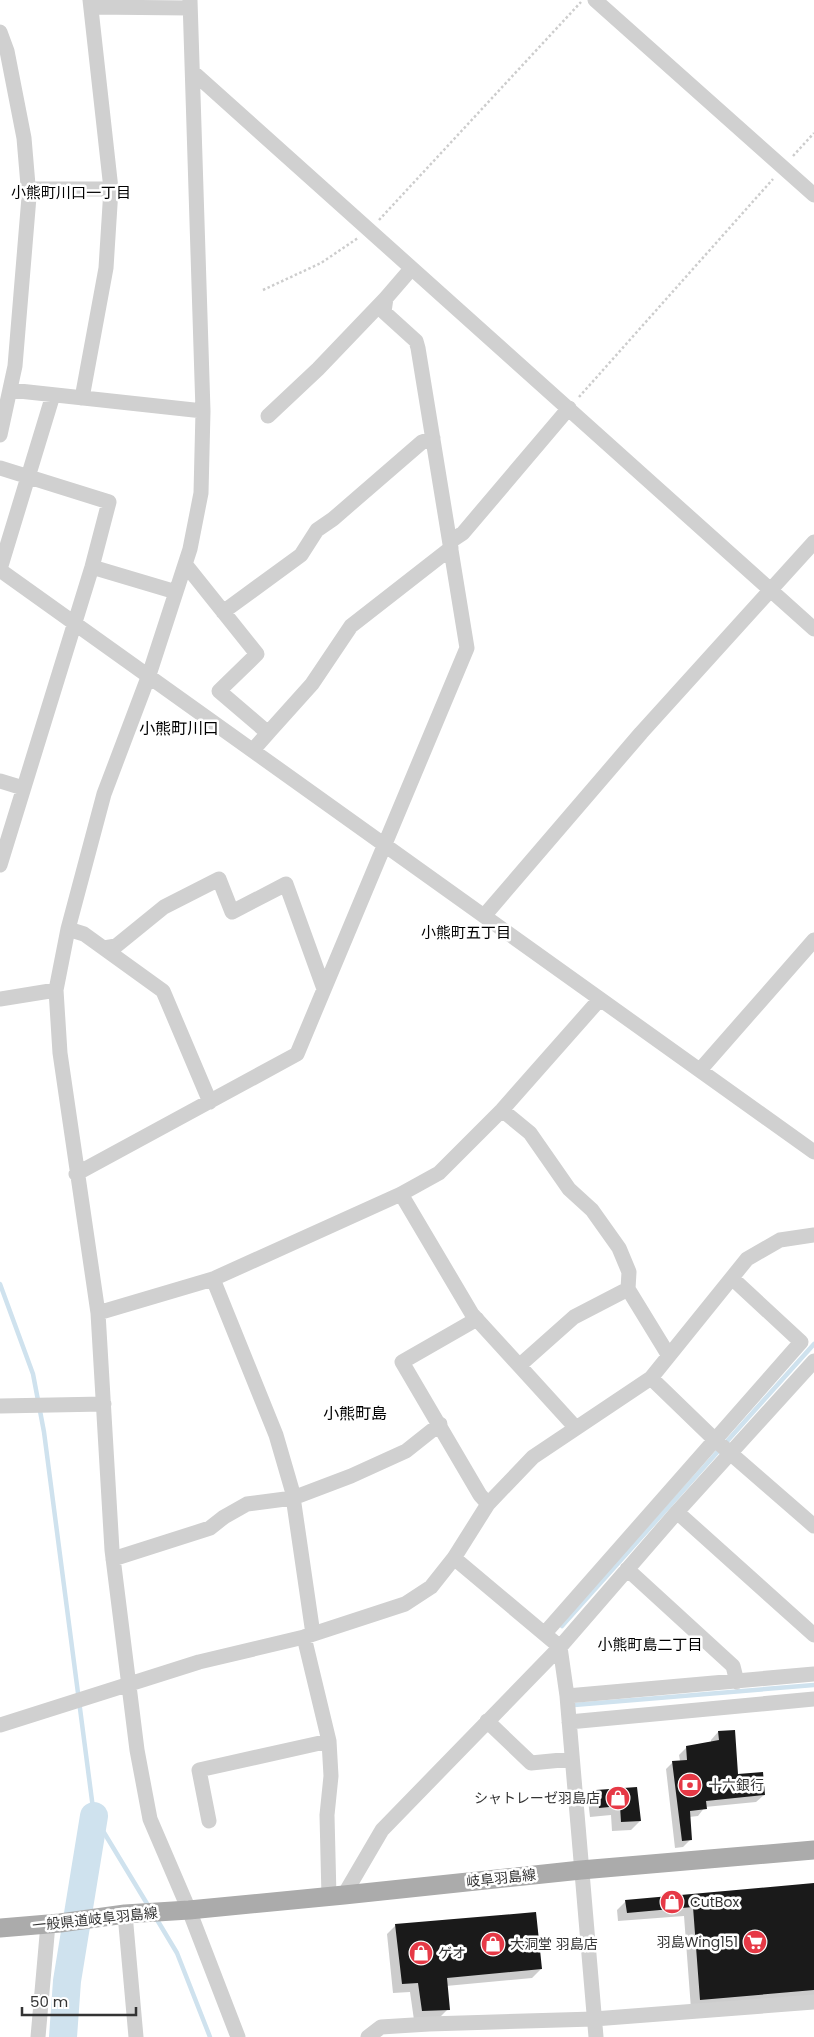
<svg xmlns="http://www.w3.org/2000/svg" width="814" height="2037" font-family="Poppins,'Noto Sans JP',sans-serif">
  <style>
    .shadow { fill: #0003 }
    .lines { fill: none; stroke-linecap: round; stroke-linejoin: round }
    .stream { stroke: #cfe2ee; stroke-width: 4.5 }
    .river { stroke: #cfe2ee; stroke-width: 28 }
    .building { fill: #1a1a1a }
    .path { stroke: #cdcdcd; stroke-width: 2.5; stroke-dasharray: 2.5 2.5; stroke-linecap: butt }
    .minor { stroke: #d0d0d0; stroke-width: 15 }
    .major { stroke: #ababab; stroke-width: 19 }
    .labels { text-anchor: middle; stroke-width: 5; stroke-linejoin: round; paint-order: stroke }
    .poi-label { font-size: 14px; fill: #333; stroke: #fff; text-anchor: start }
    .street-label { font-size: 14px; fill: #333; stroke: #fff }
    .neighbourhood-label { font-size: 15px; fill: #000; stroke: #fff }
    .quarter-label { font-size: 16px; fill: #000; stroke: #fff }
  </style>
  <rect width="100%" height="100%" fill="#fff"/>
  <path class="shadow" d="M718,1732L737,1776L764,1795L756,1802L705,1807L698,1816L689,1817L690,1840L683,1847L675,1848L666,1769L673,1762L680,1761L679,1755L687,1747L711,1743V1740Z
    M636,1788L640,1821L631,1830L612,1831L611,1815L590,1817L588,1800L597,1791Z
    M814,1884V1998L691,2009L684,1916L618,1921L617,1910L626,1901Z
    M396,1925L541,1969L532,1978L446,1986L448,2009L439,2018L414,2020L410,1992L393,1993L387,1934Z"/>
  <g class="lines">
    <path class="stream" d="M0,1284L33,1374L44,1432L94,1816L149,1907
      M562,1626L814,1344
      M574,1705L814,1685
      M156,1918L177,1953L210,2037"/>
    <path class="river" d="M63,2037L67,1981L94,1816"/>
  </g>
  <path class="building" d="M735,1730L738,1774L763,1772L765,1795L706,1801L707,1809L690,1811L692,1840L682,1841L672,1761L687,1760L686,1746L719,1740L718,1731Z
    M637,1787L641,1821L621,1822L620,1806L599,1808L596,1790Z
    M814,1883V1990L700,2000L693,1907L627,1913L625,1900Z
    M536,1912L542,1969L447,1978L450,2010L422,2011L418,1983L402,1984L395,1924Z"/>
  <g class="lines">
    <path class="path" d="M793,156L814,133
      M379,220L581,2
      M263,290L321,263L358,238
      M579,397L773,179"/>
    <path class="minor" d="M190,0L203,411L201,493L190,549L149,675L104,794L68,929L56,990L60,1053L98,1313L112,1550L137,1750L150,1819L189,1910L238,2037
      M595,0L814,195
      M91,7L190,8
      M0,32L7,51L24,138L29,197L15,366L0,435
      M194,73L814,629
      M29,189H111
      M10,390L203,411
      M82,398L106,268L111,189L90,0
      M268,416L318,369L386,298
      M0,468L109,502L92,567L0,865
      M451,541L463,533L569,408
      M185,564L257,654L219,691L268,733L253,750
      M92,567L176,592
      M0,569L53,395
      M0,570L814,1152
      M223,612L301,555L317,530L333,519L422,442L433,438
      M268,733L312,684L351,626L451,548
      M0,781L23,788
      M484,916L641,733L814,542
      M68,929L84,934L163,991L210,1102
      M104,948L116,946L164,907L219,879L232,912L286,884L324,989
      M0,999L56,990
      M700,1070L814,940
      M502,1110L530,1133L569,1189L592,1210L619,1248L629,1272L628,1289L669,1356
      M76,1174L297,1054L467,648L418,348L416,341L384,312L386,298L411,269
      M401,1194L472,1314L576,1428
      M213,1279L276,1435L292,1490L313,1634
      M98,1313L213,1279L401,1194L439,1173L502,1110L600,999
      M477,1319L402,1362L480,1495L488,1504
      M520,1365L574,1317L628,1289
      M651,1378L714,1439L814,1526
      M0,1406L104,1404
      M677,1512L814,1635
      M454,1558L560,1647L567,1696L596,2037
      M113,1559L210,1528L224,1517L247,1504L293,1498L351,1476L406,1451L440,1424
      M627,1569L733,1666L737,1682
      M545,1633L801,1342L733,1279
      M304,1637L329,1741L331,1776L327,1815L329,1897
      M567,1696L814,1674
      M487,1721L531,1763L572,1759
      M569,1722L814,1699
      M0,1725L199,1662L304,1637L405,1604L431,1587L454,1558L488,1504L533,1457L651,1378L747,1259L780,1240L814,1235
      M209,1821L199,1770L329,1741
      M344,1895L382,1830L560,1647L677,1512L814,1361
      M125,1914L136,2037
      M38,2037L48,1924
      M368,2037L381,2027L429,2024L594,2019L814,2002"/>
    <path class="major" d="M0,1928L60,1923L125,1914L189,1910L344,1895L581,1870L814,1850"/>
  </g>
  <defs>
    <g id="bank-disc" transform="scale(1.25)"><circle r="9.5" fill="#e63946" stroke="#fff"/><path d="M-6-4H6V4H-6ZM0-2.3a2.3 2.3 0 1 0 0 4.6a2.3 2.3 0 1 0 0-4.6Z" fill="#fff"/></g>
    <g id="shop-disc" transform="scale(1.25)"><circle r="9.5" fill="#e63946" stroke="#fff"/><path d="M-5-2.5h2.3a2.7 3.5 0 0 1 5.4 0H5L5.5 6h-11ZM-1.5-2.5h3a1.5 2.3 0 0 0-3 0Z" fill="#fff"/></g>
    <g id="supermarket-disc" transform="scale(1.25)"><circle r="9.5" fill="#e63946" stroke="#fff"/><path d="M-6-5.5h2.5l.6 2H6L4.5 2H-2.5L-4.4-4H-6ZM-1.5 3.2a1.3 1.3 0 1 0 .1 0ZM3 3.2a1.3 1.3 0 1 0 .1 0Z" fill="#fff"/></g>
  </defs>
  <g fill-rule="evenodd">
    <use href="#bank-disc" x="690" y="1785"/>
    <use href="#shop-disc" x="618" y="1798"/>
    <use href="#shop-disc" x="672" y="1902"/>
    <use href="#supermarket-disc" x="755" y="1942"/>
    <use href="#shop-disc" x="493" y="1944"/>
    <use href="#shop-disc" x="421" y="1953"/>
  </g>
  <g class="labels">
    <g class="poi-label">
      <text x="708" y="1790">十六銀行</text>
      <text x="600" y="1803" text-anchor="end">シャトレーゼ羽島店</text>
      <text x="690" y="1907">CutBox</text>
      <text x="738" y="1947" text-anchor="end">羽島Wing151</text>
      <text x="510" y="1949">大洞堂 羽島店</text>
      <text x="438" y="1958">ゲオ</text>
    </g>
    <g class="street-label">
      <text transform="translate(501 1878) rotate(-6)" y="5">岐阜羽島線</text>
      <text transform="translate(95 1919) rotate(-6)" y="5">一般県道岐阜羽島線</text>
    </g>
    <g class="neighbourhood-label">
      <text x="71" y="198">小熊町川口一丁目</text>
      <text x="466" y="938">小熊町五丁目</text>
      <text x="650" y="1650">小熊町島二丁目</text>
    </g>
    <g class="quarter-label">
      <text x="179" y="734">小熊町川口</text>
      <text x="355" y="1419">小熊町島</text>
    </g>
  </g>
  <path d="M22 2007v8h114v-8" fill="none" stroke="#333333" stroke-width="2.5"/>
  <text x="30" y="2007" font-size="15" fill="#333333" stroke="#ffffff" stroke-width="4" paint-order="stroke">50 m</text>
</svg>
